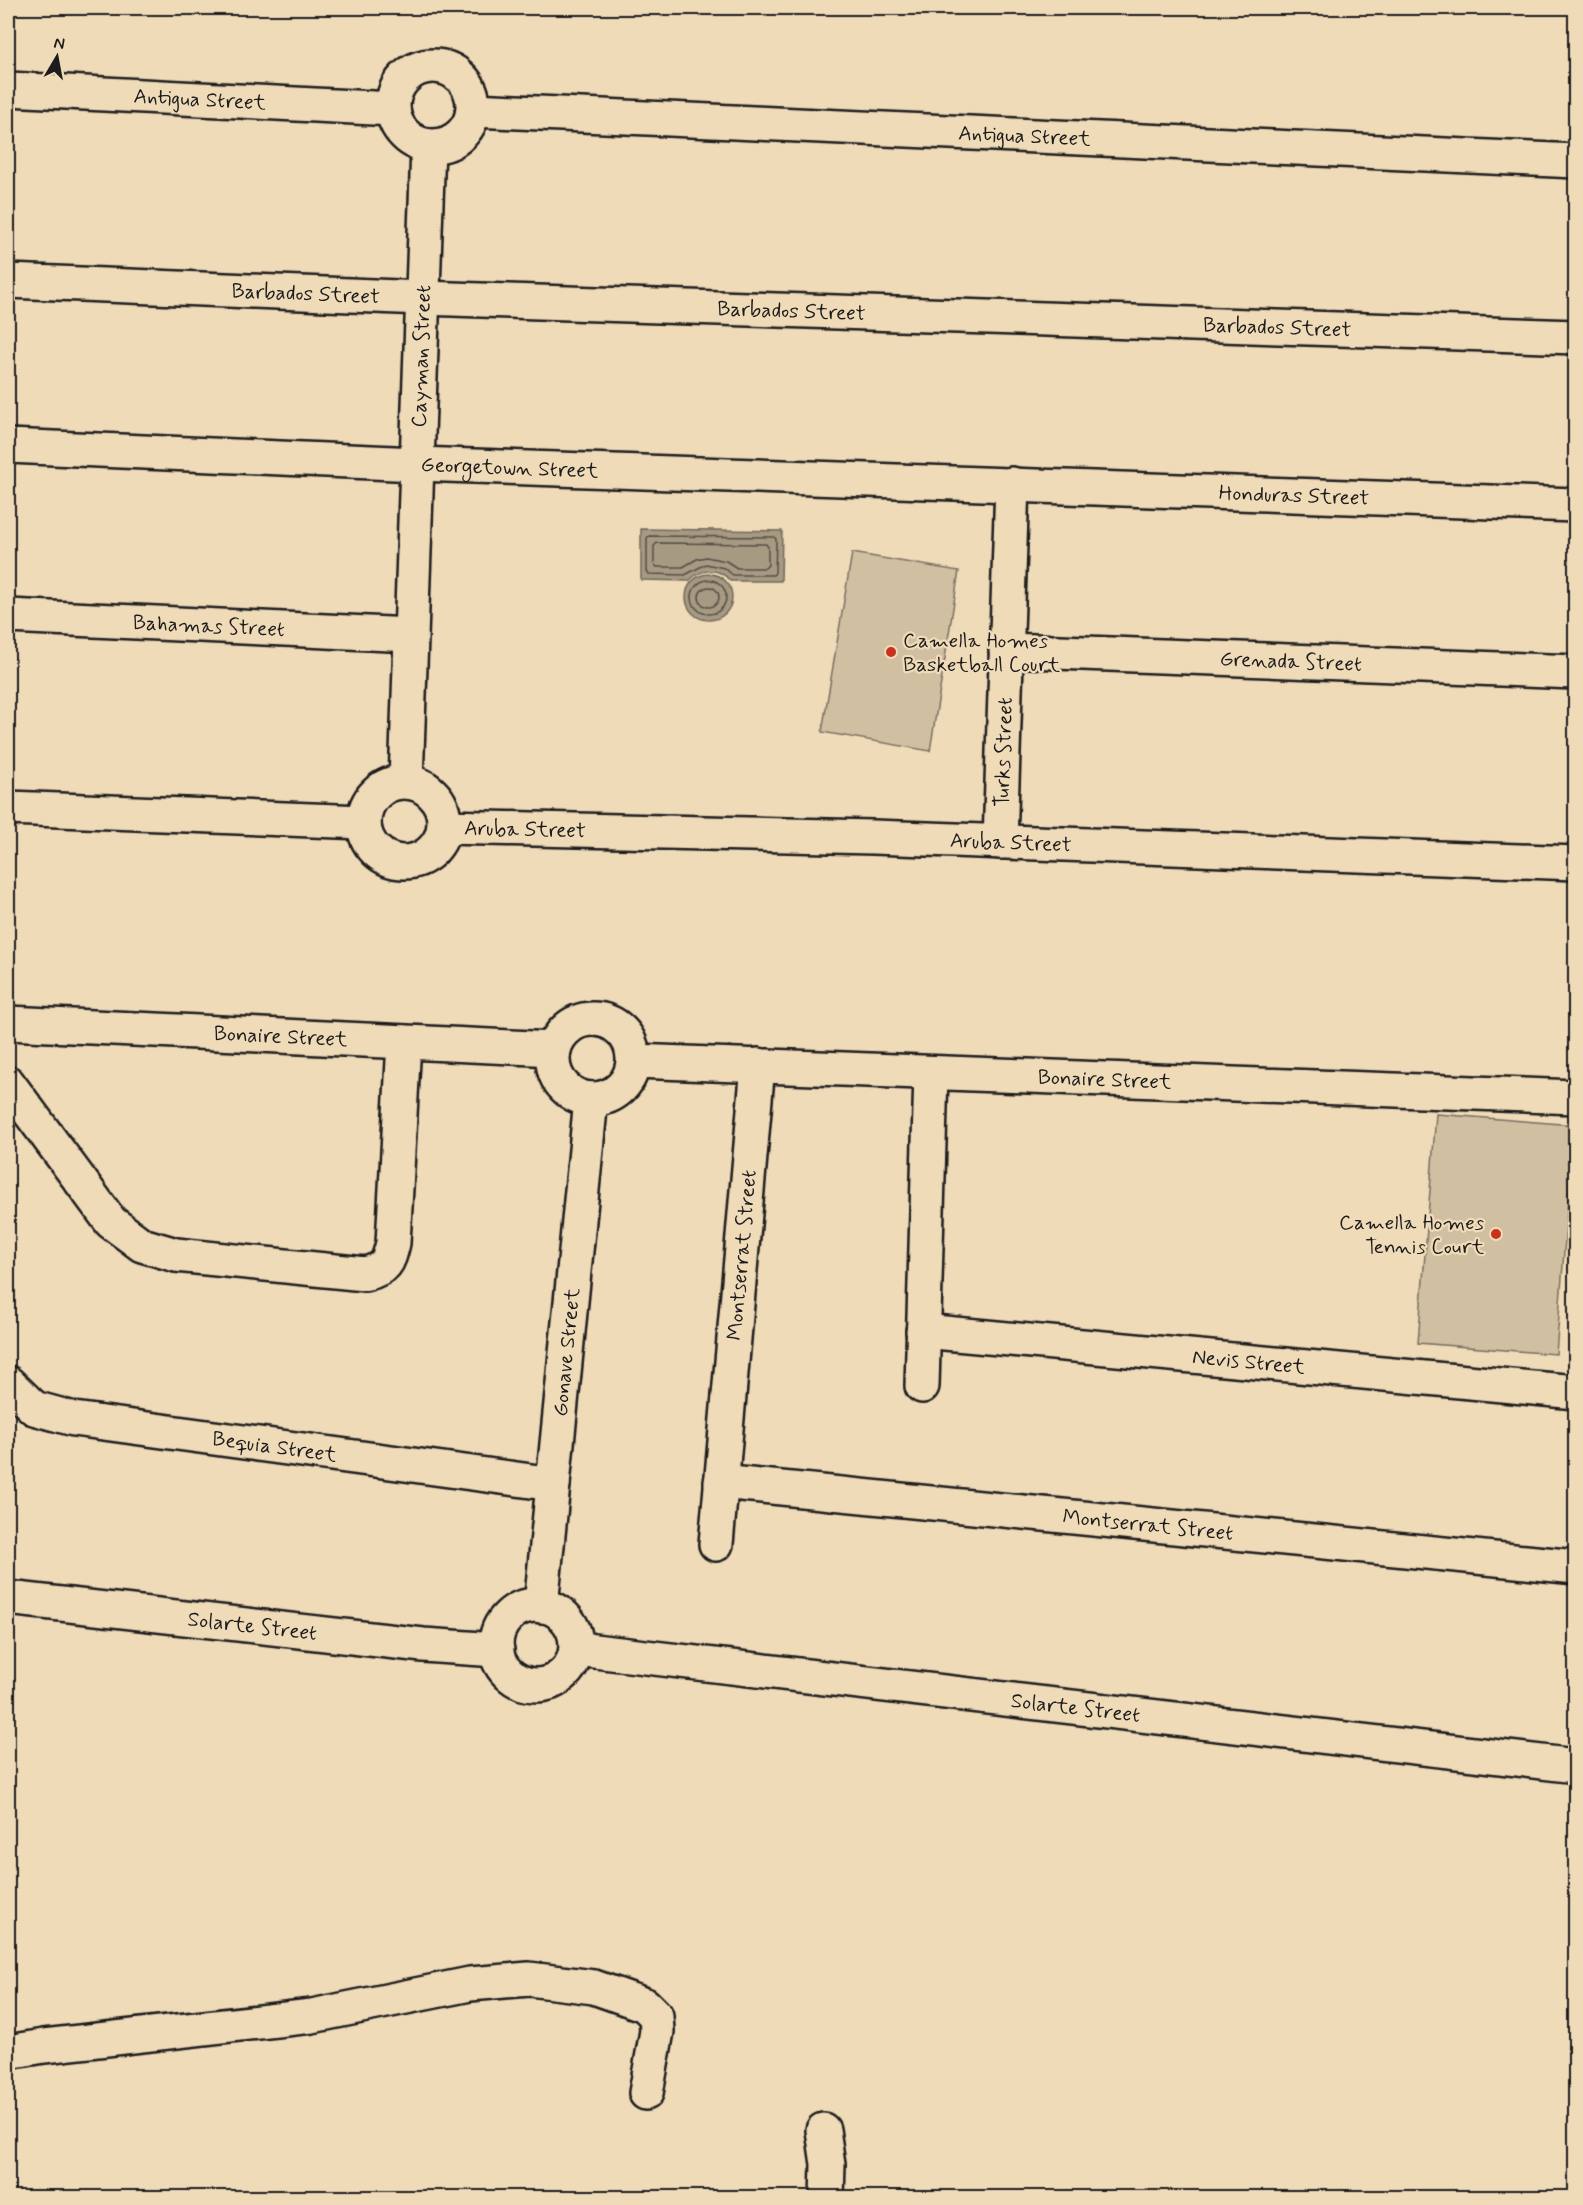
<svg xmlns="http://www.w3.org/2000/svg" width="1583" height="2205" font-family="Mynerve,sans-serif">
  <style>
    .green { fill: #d1bfa2; stroke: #766e5f; stroke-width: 1.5 }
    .water { fill: #a79a83; stroke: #6f685a; stroke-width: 1.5 }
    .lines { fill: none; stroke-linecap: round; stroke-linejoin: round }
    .shore { stroke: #544e45; stroke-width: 1.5 }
    .minor-casing { stroke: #1c1c1c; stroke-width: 38 }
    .minor { stroke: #f0dbb9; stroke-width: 33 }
    .poi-dot { fill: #c8321e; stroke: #f0dbb9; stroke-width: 2 }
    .labels { text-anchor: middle; stroke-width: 4.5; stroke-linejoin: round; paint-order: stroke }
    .street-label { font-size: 21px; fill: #1c1c1c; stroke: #f0dbb9 }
    .poi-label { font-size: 21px; fill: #1c1c1c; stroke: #f0dbb9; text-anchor: start }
  </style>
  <rect width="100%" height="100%" fill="#f0dbb9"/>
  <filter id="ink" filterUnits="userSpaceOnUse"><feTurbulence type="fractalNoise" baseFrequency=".0167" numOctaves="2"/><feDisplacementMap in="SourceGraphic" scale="12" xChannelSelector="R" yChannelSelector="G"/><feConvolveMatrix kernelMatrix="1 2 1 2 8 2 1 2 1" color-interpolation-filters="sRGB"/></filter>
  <g filter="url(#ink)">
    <path class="green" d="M852,553L959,571L930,751L822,732Z
      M1436,1114L1574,1125L1556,1354L1418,1343Z"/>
    <path class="water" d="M641,529L782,531L781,581H730C719,567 701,568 689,581L641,580Z
      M686 597a23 23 0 1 1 46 0a23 23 0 1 1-46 0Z"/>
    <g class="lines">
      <path class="shore" d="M649,536L774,537L776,539L775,573L773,575H733L724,568L706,564L685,575L649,574L647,571V538Z
        M657,543L766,544L768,547V565L765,568H737L726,561L706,557L697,559L683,567H657L654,564V546Z
        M692 597a17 17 0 1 1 34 0a17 17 0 1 1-34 0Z
        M699 597a10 10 0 1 1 20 0a10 10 0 1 1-20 0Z"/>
      <g class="minor-casing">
        <g id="minor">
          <circle cx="433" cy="106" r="40"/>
          <path id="s1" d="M8,89L393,109"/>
          <path id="s2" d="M473,110L1576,161"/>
          <path id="s3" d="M8,281L423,298L1576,337"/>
          <path id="s4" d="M8,446L417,464L1576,505"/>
          <path id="s5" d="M8,616L411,635"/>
          <path id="s6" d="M1006,650L1576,672"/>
          <path id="s7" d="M406,782L428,146"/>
          <circle cx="404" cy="822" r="40"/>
          <path d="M8,808L364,822"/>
          <path id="s8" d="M445,827L873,837L1576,863"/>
          <path id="s9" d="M1000,842L1012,484"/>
          <circle cx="593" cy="1059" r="40"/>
          <path id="s10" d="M8,1023L554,1049"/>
          <path id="s11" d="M634,1061L1576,1097"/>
          <path d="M8,1083L111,1222L142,1245L176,1255L365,1274C387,1268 388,1263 393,1243L404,1042"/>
          <path id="s12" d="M923,1331L1576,1392"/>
          <path id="s13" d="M8,1383L34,1408L74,1419L553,1484"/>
          <path d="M922,1386L931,1073"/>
          <path id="s14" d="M721,1482L1576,1567"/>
          <path id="s15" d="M716,1544L758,1065"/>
          <path id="s16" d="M8,1598L423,1645L497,1650"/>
          <circle cx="536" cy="1645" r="40"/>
          <path id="s17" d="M541,1606L591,1099"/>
          <path id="s18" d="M577,1649L1576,1766"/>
          <path d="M8,2052L44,2046L312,2016L470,1984L529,1979L594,1987L645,2005L656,2016L657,2031L646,2093"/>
          <path d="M823,2130L828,2164L827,2198"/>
        </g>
      </g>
      <use href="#minor" class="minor"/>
    </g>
  </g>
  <g class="poi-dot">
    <circle cx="891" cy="652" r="6"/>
    <circle cx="1496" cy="1234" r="6"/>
  </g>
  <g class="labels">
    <g class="street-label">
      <text dy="7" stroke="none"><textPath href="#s1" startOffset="192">Antigua Street</textPath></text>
      <text dy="7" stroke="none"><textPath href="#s2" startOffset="552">Antigua Street</textPath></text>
      <text dy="7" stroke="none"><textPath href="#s3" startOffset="298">Barbados Street</textPath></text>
      <text dy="7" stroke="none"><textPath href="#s3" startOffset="784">Barbados Street</textPath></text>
      <text dy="7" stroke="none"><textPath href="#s3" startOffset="1270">Barbados Street</textPath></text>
      <text dy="7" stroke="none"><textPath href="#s7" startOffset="426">Cayman Street</textPath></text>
      <text dy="7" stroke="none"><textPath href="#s4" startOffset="502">Georgetown Street</textPath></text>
      <text dy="7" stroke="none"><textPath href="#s4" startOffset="1287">Honduras Street</textPath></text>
      <text dy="7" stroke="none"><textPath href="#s5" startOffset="201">Bahamas Street</textPath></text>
      <text dy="7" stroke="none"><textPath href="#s6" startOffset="285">Grenada Street</textPath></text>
      <text dy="7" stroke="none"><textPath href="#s9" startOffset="90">Turks Street</textPath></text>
      <text dy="7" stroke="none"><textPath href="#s8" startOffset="80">Aruba Street</textPath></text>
      <text dy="7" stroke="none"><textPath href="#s8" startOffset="566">Aruba Street</textPath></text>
      <text dy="7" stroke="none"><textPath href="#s10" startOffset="273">Bonaire Street</textPath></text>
      <text dy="7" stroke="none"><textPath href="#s11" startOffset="471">Bonaire Street</textPath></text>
      <text dy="7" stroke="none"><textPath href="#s15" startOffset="290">Montserrat Street</textPath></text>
      <text dy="7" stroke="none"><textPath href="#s17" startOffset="255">Gonave Street</textPath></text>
      <text dy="7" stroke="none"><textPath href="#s12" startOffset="327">Nevis Street</textPath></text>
      <text dy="7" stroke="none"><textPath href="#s13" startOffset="280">Bequia Street</textPath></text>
      <text dy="7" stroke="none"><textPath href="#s14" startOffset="429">Montserrat Street</textPath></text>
      <text dy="7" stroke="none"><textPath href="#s16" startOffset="246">Solarte Street</textPath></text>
      <text dy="7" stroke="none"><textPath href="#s18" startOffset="502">Solarte Street</textPath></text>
    </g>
    <g class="poi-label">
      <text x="903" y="647">Camella Homes<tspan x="903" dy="24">Basketball Court</tspan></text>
      <text x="1484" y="1229" text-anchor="end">Camella Homes<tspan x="1484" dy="24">Tennis Court</tspan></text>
    </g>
  </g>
  <rect width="1583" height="2205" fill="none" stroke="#f0dbb9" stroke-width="30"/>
  <rect x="15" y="15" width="1553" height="2175" fill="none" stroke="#1c1c1c" stroke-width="2" filter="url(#ink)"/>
  <g transform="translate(57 57) rotate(10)" stroke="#f0dbb9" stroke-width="4.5" paint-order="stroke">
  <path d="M0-4.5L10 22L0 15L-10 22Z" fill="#1c1c1c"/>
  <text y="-9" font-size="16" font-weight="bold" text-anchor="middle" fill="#1c1c1c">N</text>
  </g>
</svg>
